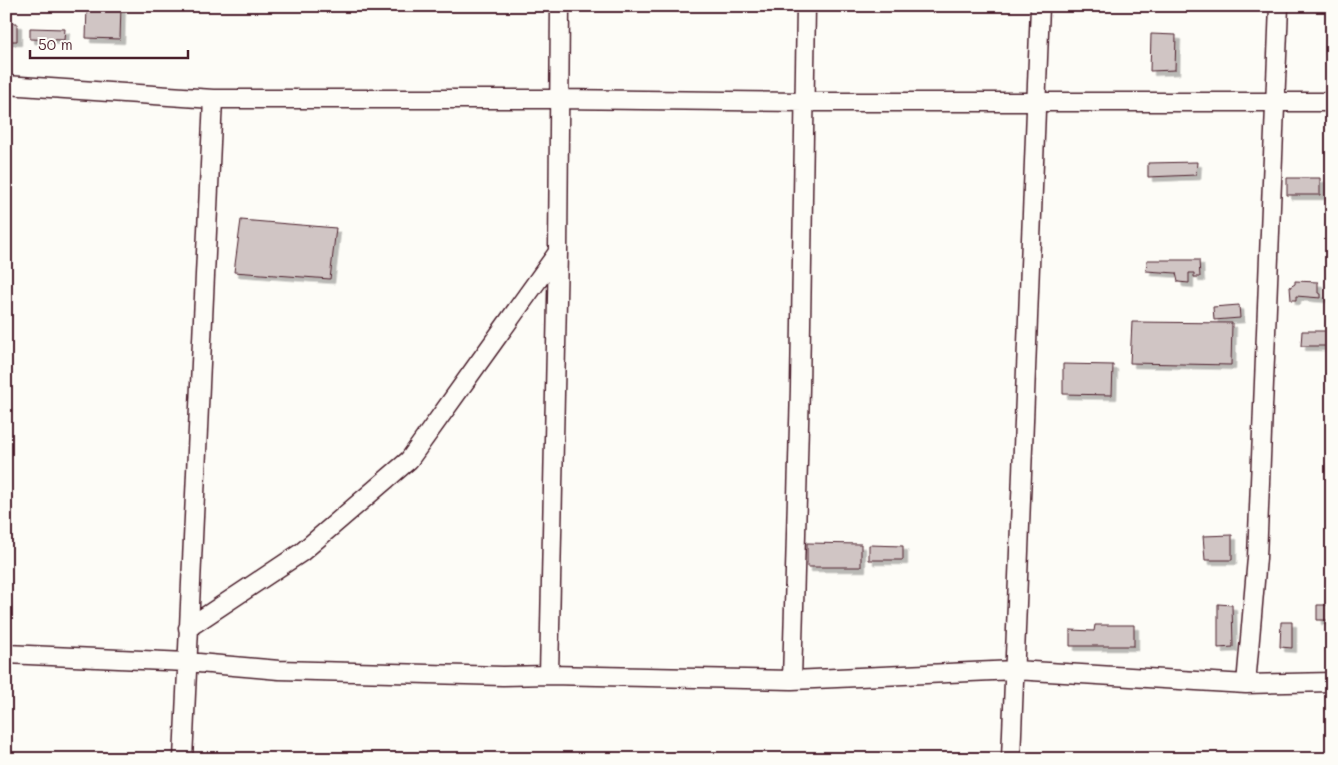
<svg xmlns="http://www.w3.org/2000/svg" width="1338" height="765" font-family="Mali,sans-serif">
  <style>
    .building { fill: #d0c5c4; stroke: #4a1f2b; filter: url(#shadow) }
    .lines { fill: none; stroke-linecap: round; stroke-linejoin: round }
    .minor-casing { stroke: #4a1f2b; stroke-width: 21 }
    .minor { stroke: #fdfcf7; stroke-width: 18 }
  </style>
  <defs>
    <filter id="shadow"><feDropShadow dx="4.5" dy="4.5" stdDeviation="0" flood-color="#0004"/></filter>
  </defs>
  <rect width="100%" height="100%" fill="#fdfcf7"/>
  <filter id="ink" filterUnits="userSpaceOnUse"><feTurbulence type="fractalNoise" baseFrequency=".02" numOctaves="2"/><feDisplacementMap in="SourceGraphic" scale="10" xChannelSelector="R" yChannelSelector="G"/><feConvolveMatrix kernelMatrix="1 2 1 2 8 2 1 2 1" color-interpolation-filters="sRGB"/></filter>
  <g filter="url(#ink)">
    <path class="building" d="M87,6H121L120,39L86,38Z
      M6,23H17V41H6Z
      M30,28L65,29L64,40L30,39Z
      M1151,34L1176,35L1175,70L1150,71Z
      M1197,162L1196,175L1148,177V163Z
      M1287,178H1320V195H1287Z
      M241,220L336,228L330,279L234,272Z
      M1147,260H1199L1200,277H1194V273H1189V283L1178,282L1176,273L1146,271Z
      M1295,281L1318,282V293L1321,294V298L1296,296V300H1291L1290,287L1295,284Z
      M1239,305L1240,318L1214,320L1213,307Z
      M1132,322L1232,323L1231,365L1130,363Z
      M1302,331H1332V346H1301Z
      M1063,364L1113,365L1112,395L1063,394Z
      M1232,535V560H1205L1203,536Z
      M807,543L861,544V567H807Z
      M869,545L903,546V560H869Z
      M1218,604L1232,605L1233,647L1218,648Z
      M1317,605H1332V620H1317Z
      M1281,622H1292V648L1280,647Z
      M1095,625H1134V646H1070V630L1094,631Z"/>
    <g class="lines">
      <g class="minor-casing">
        <path id="minor" d="M6,85L213,99H558L804,102H1332
          M188,628L302,552L409,460L558,252
          M6,654L187,662L279,670L503,676L549,675L792,680L1015,670L1246,684L1332,682
          M549,675L558,252L560,6
          M792,680L800,388L806,6
          M1246,684L1257,558L1279,6
          M183,759L213,99
          M1011,759L1040,6"/>
      </g>
      <use href="#minor" class="minor"/>
    </g>
  </g>
  <rect width="1338" height="765" fill="none" stroke="#fdfcf7" stroke-width="25"/>
  <rect x="12" y="12" width="1313" height="740" fill="none" stroke="#4a1f2b" stroke-width="2" filter="url(#ink)"/>
  <path d="M30 50v8h158v-8" fill="none" stroke="#4a1f2b" stroke-width="2.5"/>
  <text x="38" y="50" font-size="15" fill="#4a1f2b" stroke="#fdfcf7" stroke-width="4" paint-order="stroke">50 m</text>
</svg>
